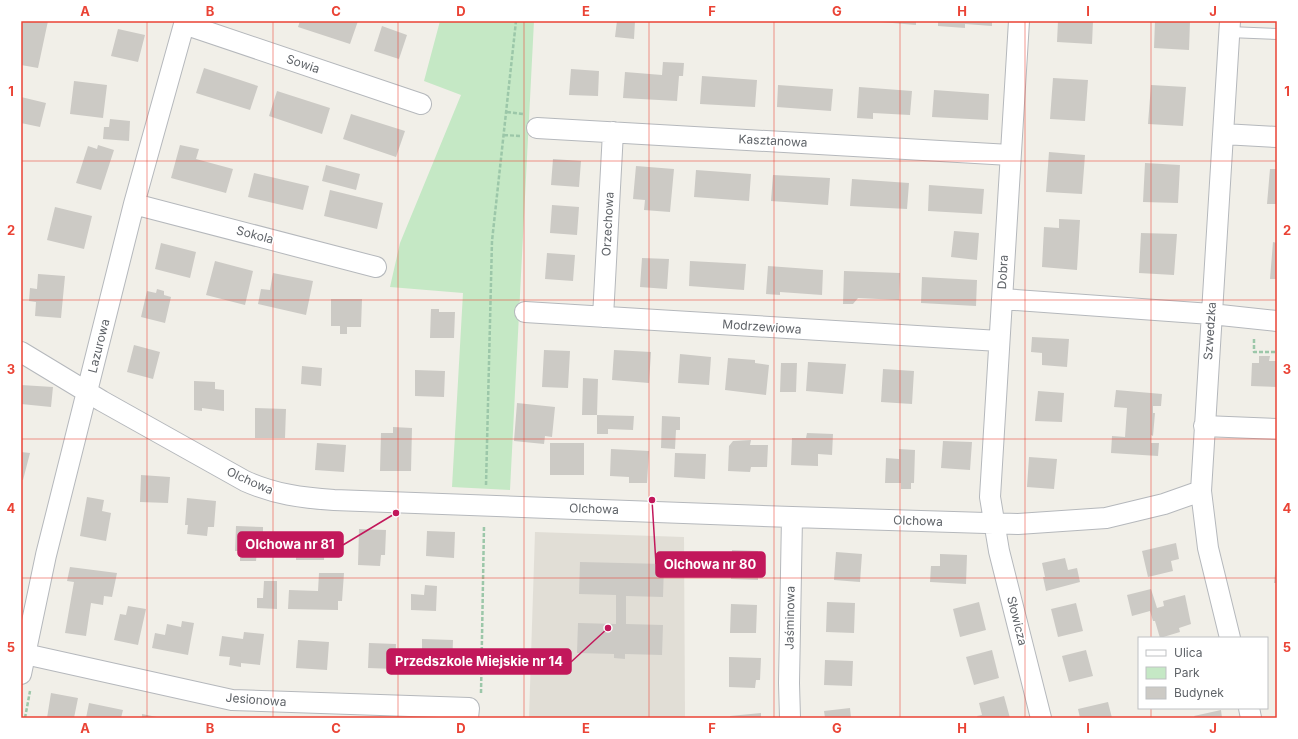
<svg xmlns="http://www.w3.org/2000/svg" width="1298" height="739" font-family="Inter,sans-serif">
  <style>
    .education { fill: #e1ded6 }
    .green { fill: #c5e8c5 }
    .building { fill: #cccac5 }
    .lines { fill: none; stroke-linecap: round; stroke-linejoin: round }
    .lane-casing { stroke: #b5b8bc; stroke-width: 12 }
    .street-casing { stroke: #b5b8bc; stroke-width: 22 }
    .path { stroke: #9cc7a9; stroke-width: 2.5; stroke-dasharray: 4 2; stroke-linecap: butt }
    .lane { stroke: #fff; stroke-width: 10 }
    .street { stroke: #fff; stroke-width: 20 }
    .grid { fill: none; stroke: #ea4335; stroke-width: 1; stroke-opacity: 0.55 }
    .labels { text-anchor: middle; stroke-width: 3; stroke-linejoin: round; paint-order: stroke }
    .street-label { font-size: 12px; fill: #5f6368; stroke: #fff }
    .leader { fill: none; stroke: #c2185b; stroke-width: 1.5 }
    .callout-dot { fill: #c2185b; stroke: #fff; stroke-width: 1.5 }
    .callout { fill: #c2185b; stroke: #c2185b; stroke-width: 1.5 }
    .callout-label { font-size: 13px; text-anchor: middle; font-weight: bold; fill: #fff }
    .neatline { fill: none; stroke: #ea4335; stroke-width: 1.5 }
    .grid-label { font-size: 13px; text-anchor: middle; font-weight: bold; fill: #ea4335 }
  </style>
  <rect width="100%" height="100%" fill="#f1efe8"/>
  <path class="education" d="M535,532L684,537L685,718H529Z"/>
  <path class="green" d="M440,21H534L510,490L452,487L463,293L390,287L400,243L461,95L424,81Z"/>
  <path class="building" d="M21,21H48L38,68L21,65Z
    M300,21H358L350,44L298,27Z
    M617,21H635L634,39L615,37Z
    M869,21H916V25Z
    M938,21H992V26L965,24V28L938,26Z
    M1058,21H1093L1092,44L1057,42Z
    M1155,21H1190L1189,50L1154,48Z
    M382,26L407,35L399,59L374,51Z
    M118,29L145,35L138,62L111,56Z
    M663,62L684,63L683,76H679L677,101L623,98L625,72L662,75Z
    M204,68L258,86L250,110L196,93Z
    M571,69L599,71L598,96L569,95Z
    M702,76L757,80L755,107L700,104Z
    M1053,78L1088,80L1085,121L1050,119Z
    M74,81L107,85L103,118L70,114Z
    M778,85L833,89L831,111L777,107Z
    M1151,85L1186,87L1183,126L1148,124Z
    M859,87L912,91L910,115L873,113V119L857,118Z
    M934,90L989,94L988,120L932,117Z
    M277,91L330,108L322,134L269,116Z
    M21,97L46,103L40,127L21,123Z
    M351,114L405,131L396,157L343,139Z
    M110,119L130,121L129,141L103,139L104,127H109Z
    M98,145L114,150L101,190L76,183L88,146L97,149Z
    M180,145L199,149L196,159L233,169L226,193L171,178Z
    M1049,152L1085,155L1082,194L1046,192Z
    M553,159L581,161L579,187L551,185Z
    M1145,163L1180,165L1178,203L1143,202Z
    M326,165L360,174L356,190L322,181Z
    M636,166L674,169L670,212L644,210L645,200L633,199Z
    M1270,169H1277V204H1267Z
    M696,170L751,174L749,201L694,197Z
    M254,173L309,186L303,210L248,197Z
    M773,175L830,178L828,205L771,201Z
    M852,179L909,183L907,209L850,206Z
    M929,185L984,189L982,214L928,211Z
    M330,190L383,203L377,229L324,216Z
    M552,205L579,207L577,235L550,233Z
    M55,207L92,216L84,249L47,240Z
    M1059,219L1080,220L1077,270L1042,267L1044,227L1059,228Z
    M954,231L979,233L977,260L951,257Z
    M1141,233L1177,234L1174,275L1139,273Z
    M1273,242L1277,243V279H1270Z
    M161,243L196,252L190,278L155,269Z
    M547,253L575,255L573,281L545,279Z
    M642,258L669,259L667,289L640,287Z
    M215,261L253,271L245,305L206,295Z
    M690,261L746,264L744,290L689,286Z
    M768,266L823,270L822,295L780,292V295L766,294Z
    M844,271L900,273L899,300L858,298L853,304H843Z
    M273,273L313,281L306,315L258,304L261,289L270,290Z
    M38,274L65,276L61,318L35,316L36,302L29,301L30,288L37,289Z
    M922,277L977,280L976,306L921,303Z
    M157,289L164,291V295L171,297L165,323L141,317L147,291L156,293Z
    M331,299H362L361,327H347V334H340V326H331Z
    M431,309H439V312H455L454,338H430Z
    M1032,337L1069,339L1067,367L1042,365V353L1031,352Z
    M134,345L160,352L153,379L127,372Z
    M544,350L570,351L568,388L542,387Z
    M614,350L651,352L649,383L612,380Z
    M680,354L711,357L709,385L678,383Z
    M1259,356H1270L1269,361H1277V387L1251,386L1252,363H1259Z
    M728,358L755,360V363L769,365L766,395L725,390Z
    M808,362L846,364L843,394L806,391Z
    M781,363H797L796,392H780Z
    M302,366L322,368L321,386L301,384Z
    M883,369L914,371L912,404L881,402Z
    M415,370L445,371L444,397L415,396Z
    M583,378L598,379L597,415H582Z
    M194,381L215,382V389L224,390V411L202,408V411L194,410Z
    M21,385L53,387L51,407L21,404Z
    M1116,390L1162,394L1161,406H1153V413H1155L1153,436L1151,435V443H1159L1158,456L1111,453L1112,436L1125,437L1127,408L1114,407Z
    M1038,391L1064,393L1062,422L1035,421Z
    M517,403L555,407L552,437L545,436L544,444L514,441Z
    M255,408L286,409L285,438H255Z
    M597,415L634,416L633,430L608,429V434H597Z
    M662,416L680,417V430H676L675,449L661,448Z
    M393,427L412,428L411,471H380L381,433H393Z
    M807,433L833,434L832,455L818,454V466L791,465L792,438H806Z
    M751,440L750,445H768L767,467H751L750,472L728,471L729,446L733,441Z
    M943,441L972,442L970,470L941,468Z
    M317,443L346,445L344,472L315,470Z
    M550,443H584V475H550Z
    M611,449L649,451L647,483H629V477L610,476Z
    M899,449L915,450L914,483H911V489H901V483H885L886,458L899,459Z
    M21,452L30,453L23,480H21Z
    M675,453L706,454L705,479L674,477Z
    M1029,457L1057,459L1054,489L1027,487Z
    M141,475L170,477L168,503L140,502Z
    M87,497L104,500L102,511L111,513L106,541L80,536Z
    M187,498L216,501L214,527H208L207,536L187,534L188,525H185Z
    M236,526L263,527V552H257L256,561H240V551H235Z
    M359,529L386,530L385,555H381L380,566L358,565Z
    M427,531L455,532L454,558L426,556Z
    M296,532L325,533L324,560H296Z
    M1176,543L1179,559L1171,561L1173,571L1148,577L1142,551Z
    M732,550L758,551V580L731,579Z
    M836,552L862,554L860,582L834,580Z
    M940,554L967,555L966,584L930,582L931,566H940Z
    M1065,558L1068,570L1077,568L1080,582L1046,591L1043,577H1045L1042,563Z
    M580,562L664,564L663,597L626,596V624L663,625L662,655L625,654V659L614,658V654L577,653L578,623L616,624V595L579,594Z
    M1276,566H1277V583H1274Z
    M70,567L117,573L112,597L104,596L103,605L91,603L86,636L65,633L74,582L67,581Z
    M319,573H344L342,601H338V610L288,609L289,590L318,591Z
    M264,581H277V609L257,608V598H263Z
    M425,585L437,586L436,611L411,610V594L424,595Z
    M1151,589L1157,608L1164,606L1163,601L1185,595L1191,624L1179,628L1180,632L1160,638L1155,621H1153L1150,611L1132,616L1127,595Z
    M827,602L855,603L854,633L826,632Z
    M979,602L986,630L960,637L953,609Z
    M1076,603L1083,631L1058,637L1051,609Z
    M731,604L757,605L756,633H730Z
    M128,606L146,609L138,645L114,640L120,614L126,615Z
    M182,621L194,623L188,655L152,648L155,633L165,635L167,624L181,627Z
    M244,632L264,634L260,665L241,663V667L229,665L230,657L219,656L222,636L243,639Z
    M422,639L453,640L452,668L422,667Z
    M298,640L329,642L327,670L296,668Z
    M369,643L396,644L395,669L368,668Z
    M992,650L999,678L974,685L966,657Z
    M1086,650L1093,676L1069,682L1062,656Z
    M729,657L761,658L760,680H756L755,688L729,687Z
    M825,660L853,661L852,686L824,685Z
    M51,693L78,698L74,718H47Z
    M1004,696L1010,718H978L977,716L982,715L979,703Z
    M1108,702L1112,718H1080L1078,709Z
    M89,703L123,710L121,718H86Z
    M850,708L851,718H825L824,711Z
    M1221,710L1222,718H1195L1194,716Z
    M761,713V718H730V716Z
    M142,714L157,717V718H142Z"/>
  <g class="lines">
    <g class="lane-casing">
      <path id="lane" d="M1229,32L1277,34"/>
    </g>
    <g class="street-casing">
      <path id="street" d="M1019,21L990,497L999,551L1041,718
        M1230,21L1201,491L1208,548L1230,638
        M184,24L421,104
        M537,128L1010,155
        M1223,134L1277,137
        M134,204L376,267
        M1002,299L1211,314L1277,321
        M525,312L999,341
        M603,317L613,132
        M21,352L102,401L245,481C274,494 302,498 334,500L792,517L1018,524L1106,518L1164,504L1201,491
        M1204,426L1277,429
        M25,654L232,700L469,708L468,718
        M21,674L46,555L134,204L185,21
        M1249,708L1251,718
        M790,718L789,683L792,517"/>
    </g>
    <path class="path" d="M507,112L523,114
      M504,135L520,136
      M1254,339V352H1277
      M486,485L492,241L516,21
      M481,693L484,526
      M25,718L30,691"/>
    <use href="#lane" class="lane"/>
    <use href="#street" class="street"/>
  </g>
  <path class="grid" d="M147,21V718M273,21V718M398,21V718M524,21V718M649,21V718M774,21V718M900,21V718M1025,21V718M1151,21V638M21,161H1277M21,300H1277M21,439H1277M21,578H1277M1151,708V718"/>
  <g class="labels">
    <g class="street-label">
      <text transform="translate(303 64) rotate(19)" y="4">Sowia</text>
      <text transform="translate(773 141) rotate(3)" y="4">Kasztanowa</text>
      <text transform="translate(608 224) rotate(-87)" y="4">Orzechowa</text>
      <text transform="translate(255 235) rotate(15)" y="4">Sokola</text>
      <text transform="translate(1003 272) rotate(-87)" y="4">Dobra</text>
      <text transform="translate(762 327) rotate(4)" y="4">Modrzewiowa</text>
      <text transform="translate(1210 331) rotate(-86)" y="4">Szwedzka</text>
      <text transform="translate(99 346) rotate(-76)" y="4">Lazurowa</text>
      <text transform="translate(250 481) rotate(24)" y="4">Olchowa</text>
      <text transform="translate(594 509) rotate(2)" y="4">Olchowa</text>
      <text transform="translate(918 521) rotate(2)" y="4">Olchowa</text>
      <text transform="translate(790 618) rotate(-89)" y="4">Jaśminowa</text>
      <text transform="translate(1017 621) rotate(76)" y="4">Słowicza</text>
      <text transform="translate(256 700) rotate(4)" y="4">Jesionowa</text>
    </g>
  </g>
  <path class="leader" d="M396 513L343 545M652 500L656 564M608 628L571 662"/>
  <g class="callout-dot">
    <circle cx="396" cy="513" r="4"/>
    <circle cx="652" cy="500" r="4"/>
    <circle cx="608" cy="628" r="4"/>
  </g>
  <g class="callout">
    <rect x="238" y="532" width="105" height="25" rx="4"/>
    <rect x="656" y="552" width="109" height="25" rx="4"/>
    <rect x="387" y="649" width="184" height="25" rx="4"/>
  </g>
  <g class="callout-label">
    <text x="290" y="549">Olchowa nr 81</text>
    <text x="710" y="569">Olchowa nr 80</text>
    <text x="479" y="666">Przedszkole Miejskie nr 14</text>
  </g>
  <rect width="1298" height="739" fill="none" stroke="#ffffff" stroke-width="44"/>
  <rect x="1138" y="637" width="130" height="72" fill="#ffffff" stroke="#bfc1c3"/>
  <rect x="1146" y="650" width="20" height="6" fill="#ffffff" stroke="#bfc1c3"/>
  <text x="1174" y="657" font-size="12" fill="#5f6368">Ulica</text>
  <rect x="1146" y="667" width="20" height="12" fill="#c5e8c5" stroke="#bfc1c3"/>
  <text x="1174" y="677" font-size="12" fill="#5f6368">Park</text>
  <rect x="1146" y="687" width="20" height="12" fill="#cccac5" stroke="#bfc1c3"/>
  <text x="1174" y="697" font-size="12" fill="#5f6368">Budynek</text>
  <rect x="22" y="22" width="1254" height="695" class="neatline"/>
  <g class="grid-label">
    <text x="85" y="16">A</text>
    <text x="210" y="16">B</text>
    <text x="336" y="16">C</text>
    <text x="461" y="16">D</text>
    <text x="586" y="16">E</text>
    <text x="712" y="16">F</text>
    <text x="837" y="16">G</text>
    <text x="962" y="16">H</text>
    <text x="1088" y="16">I</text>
    <text x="1213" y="16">J</text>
    <text x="11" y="96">1</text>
    <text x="1287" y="96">1</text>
    <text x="11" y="235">2</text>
    <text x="1287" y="235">2</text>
    <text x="11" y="374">3</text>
    <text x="1287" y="374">3</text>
    <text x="11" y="513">4</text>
    <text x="1287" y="513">4</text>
    <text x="11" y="652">5</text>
    <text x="1287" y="652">5</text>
    <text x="85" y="733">A</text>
    <text x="210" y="733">B</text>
    <text x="336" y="733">C</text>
    <text x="461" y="733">D</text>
    <text x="586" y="733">E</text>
    <text x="712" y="733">F</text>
    <text x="837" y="733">G</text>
    <text x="962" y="733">H</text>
    <text x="1088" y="733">I</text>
    <text x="1213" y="733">J</text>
  </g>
</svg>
